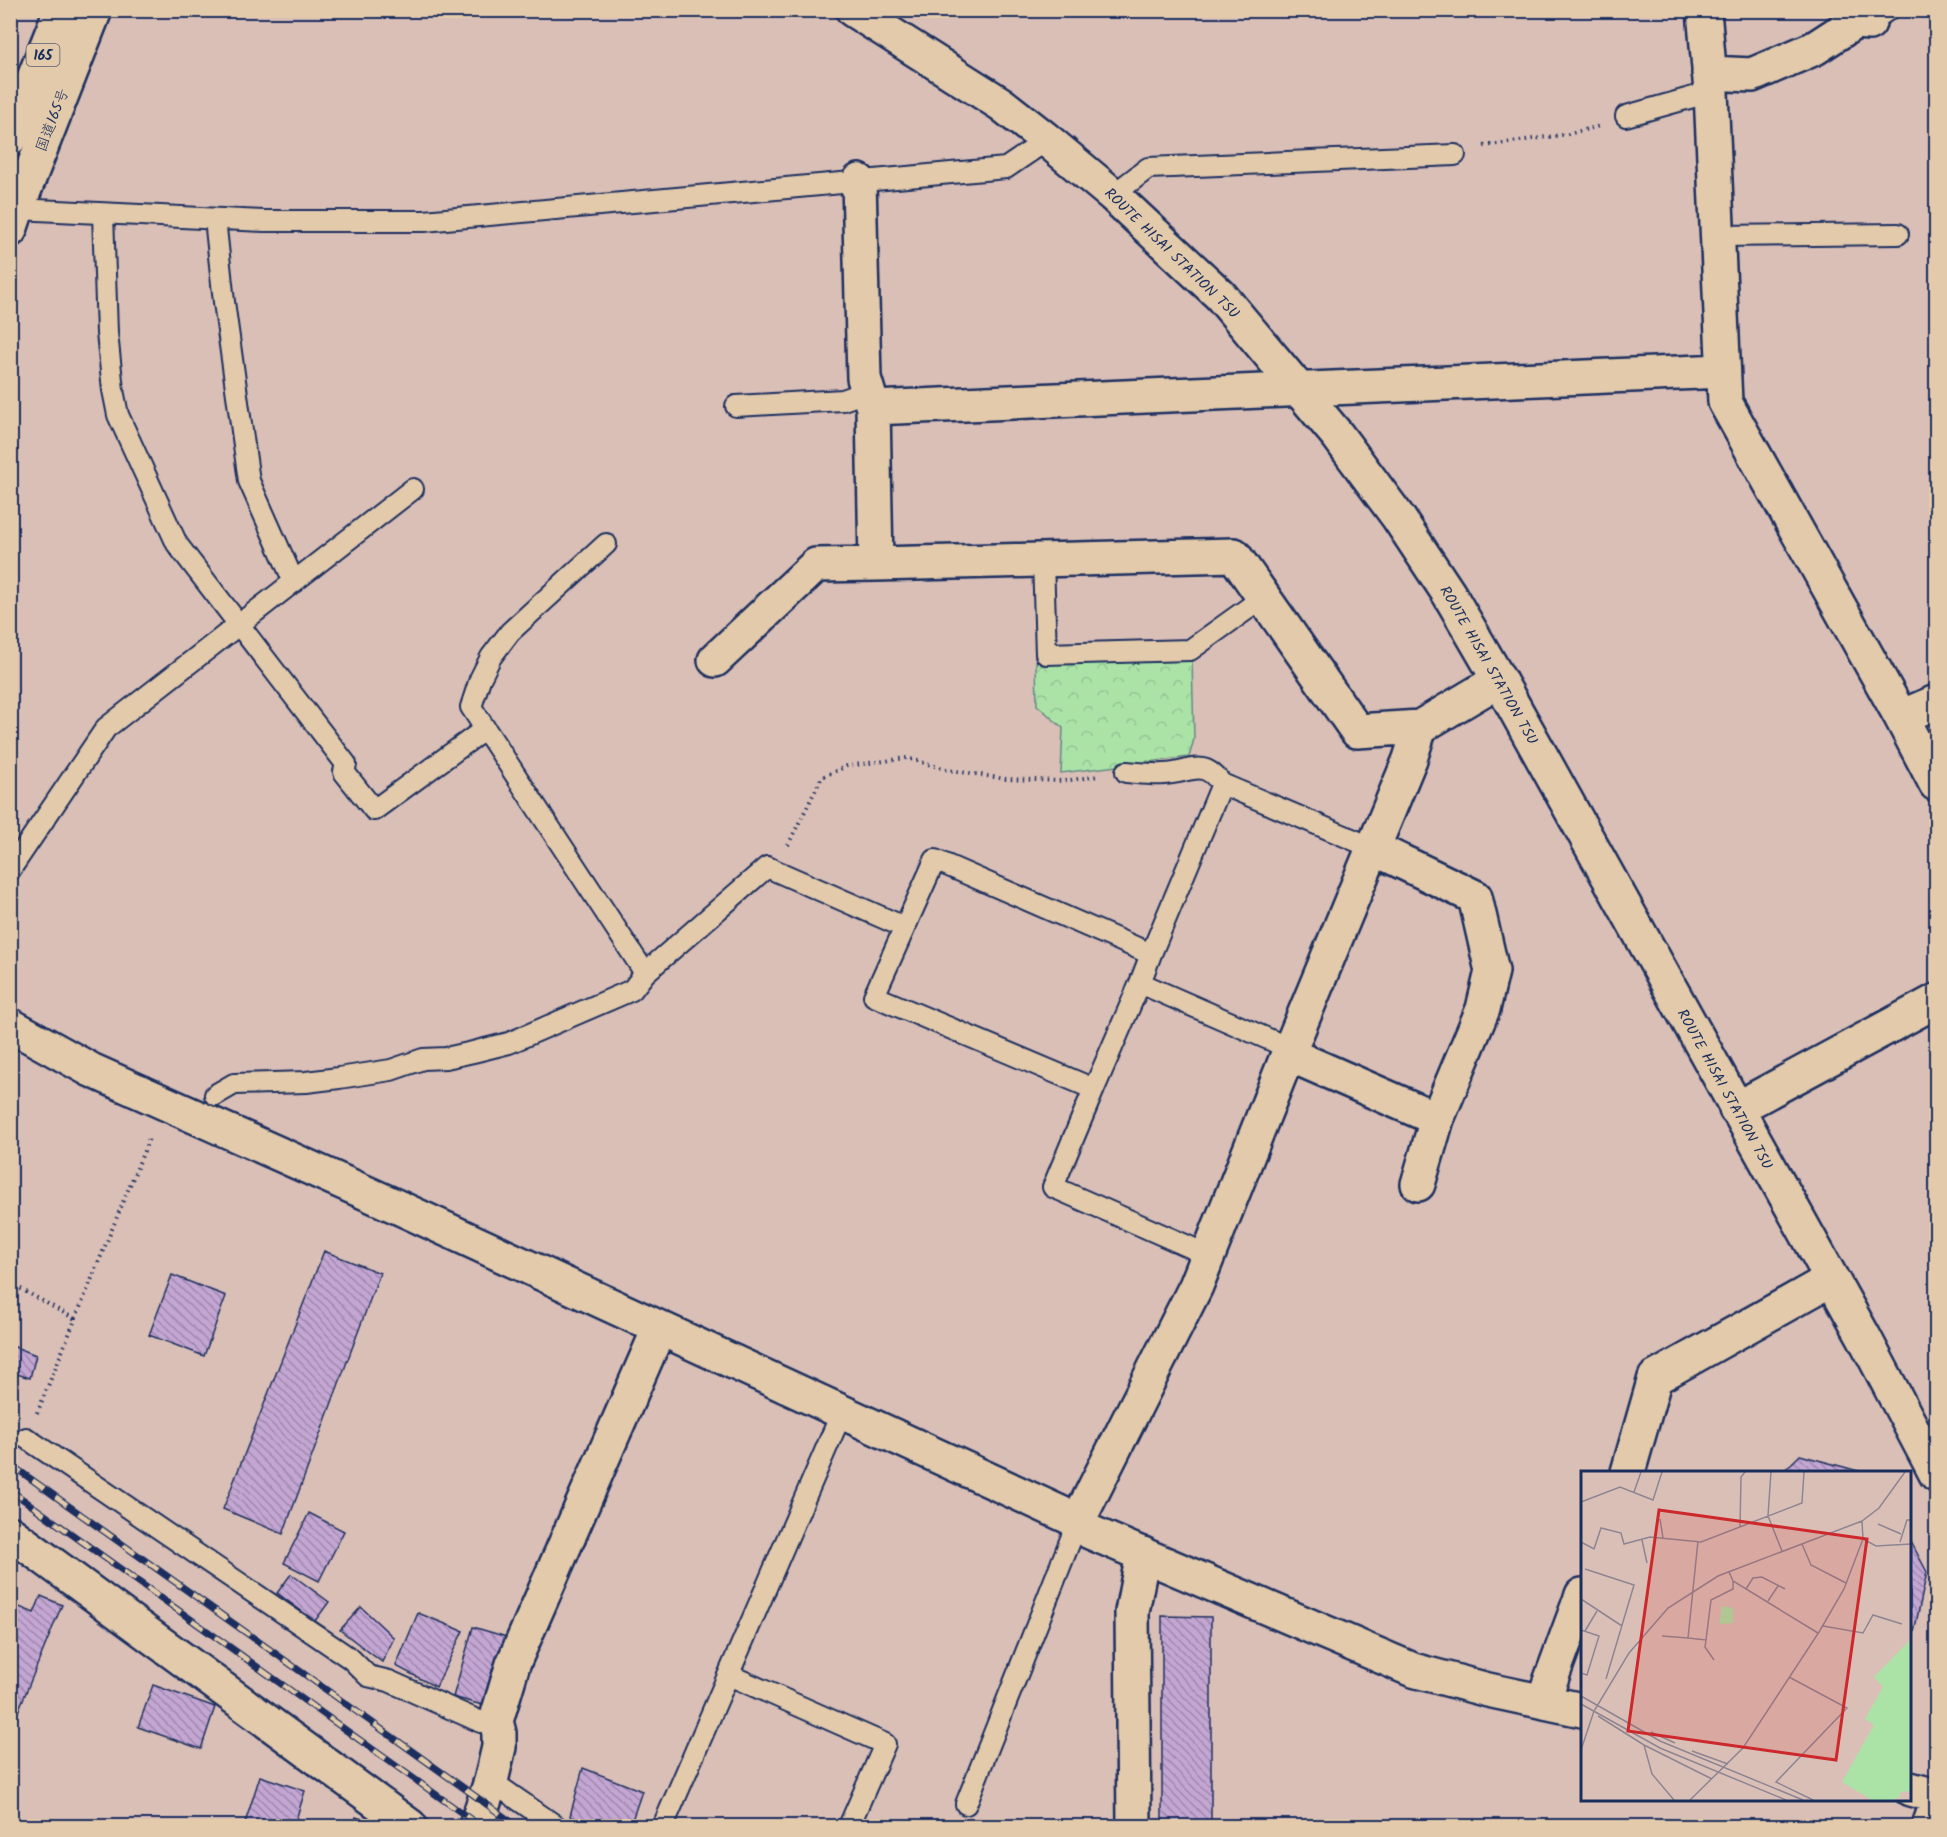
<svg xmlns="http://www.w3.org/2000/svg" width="1947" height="1837" font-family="Kalam,'Klee One',sans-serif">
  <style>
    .forest { fill: url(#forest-crowns); stroke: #638982; stroke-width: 1.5 }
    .building { fill: url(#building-back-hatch); stroke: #1b2f5e; stroke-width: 1.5 }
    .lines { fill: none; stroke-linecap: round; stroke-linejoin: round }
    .lane-casing { stroke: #1b2f5e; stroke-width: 24 }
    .street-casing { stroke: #1b2f5e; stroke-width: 38 }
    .secondary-casing { stroke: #1b2f5e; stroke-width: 38 }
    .highway-casing { stroke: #1b2f5e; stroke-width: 38 }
    .path { stroke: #1b2f5e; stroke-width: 4; stroke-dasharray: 1.5 4.5; stroke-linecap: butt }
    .lane { stroke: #e3caab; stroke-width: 20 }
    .street { stroke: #e3caab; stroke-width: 33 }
    .secondary { stroke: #e3caab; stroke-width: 33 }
    .highway { stroke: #e3caab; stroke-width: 33 }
    .rail-casing { stroke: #1b2f5e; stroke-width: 7 }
    .rail { stroke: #e3caab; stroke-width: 4.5; stroke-dasharray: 14; stroke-linecap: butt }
    .labels { text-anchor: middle; stroke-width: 6; stroke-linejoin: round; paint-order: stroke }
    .shield { fill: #e3caab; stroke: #575e75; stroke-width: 1.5 }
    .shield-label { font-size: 14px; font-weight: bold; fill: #1b2f5e }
    .street-label { font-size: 15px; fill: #1b2f5e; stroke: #e3caab }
    .inset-road { fill: none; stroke: #8e8593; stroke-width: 1.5 }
    .view { fill: #cd282b; fill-opacity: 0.15; stroke: #cd282b; stroke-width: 3 }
    .inset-edge { fill: none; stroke: #1b2f5e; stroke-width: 3 }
  </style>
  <defs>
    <pattern id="forest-crowns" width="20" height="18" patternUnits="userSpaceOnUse" patternTransform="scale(1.5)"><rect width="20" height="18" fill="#abe3a7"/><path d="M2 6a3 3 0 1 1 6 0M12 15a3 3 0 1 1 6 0" fill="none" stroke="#93c392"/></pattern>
    <pattern id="building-back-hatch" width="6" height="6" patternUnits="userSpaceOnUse" patternTransform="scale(1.5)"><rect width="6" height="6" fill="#c4a6d2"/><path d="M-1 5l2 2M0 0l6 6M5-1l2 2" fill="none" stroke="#9e88ae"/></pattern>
  </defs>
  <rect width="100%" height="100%" fill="#dabfb7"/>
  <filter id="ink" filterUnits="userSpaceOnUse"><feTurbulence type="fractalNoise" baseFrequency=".0167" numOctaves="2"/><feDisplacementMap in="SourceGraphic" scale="12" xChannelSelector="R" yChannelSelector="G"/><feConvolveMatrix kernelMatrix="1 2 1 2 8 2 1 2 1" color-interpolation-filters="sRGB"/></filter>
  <g filter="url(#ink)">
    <path class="forest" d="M1192,660L1194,739L1189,757L1061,773L1063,728L1037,705L1036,661Z"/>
    <path class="building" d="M324,1251L380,1273L283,1534L223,1509Z
      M172,1275L226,1296L204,1356L149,1335Z
      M10,1345L36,1355L30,1378L10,1372Z
      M1800,1455L1862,1472H1783Z
      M309,1513L344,1531L319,1581L284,1563Z
      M1910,1540L1927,1572L1910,1651Z
      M291,1574L329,1602L315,1621L277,1593Z
      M41,1596L62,1605L10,1731V1603L34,1613Z
      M361,1607L394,1638L382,1662L340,1630Z
      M418,1613L463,1631L436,1687L396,1666Z
      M1162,1616L1211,1617V1826H1162Z
      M473,1627L507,1637L486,1706L453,1697Z
      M153,1685L215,1707L201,1749L138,1727Z
      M583,1768L642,1791L630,1826H588L570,1816Z
      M260,1776L305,1791L294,1826H244Z
      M356,1817L381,1826H353Z"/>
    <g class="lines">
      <g class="lane-casing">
        <path id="lane" d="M1869,23L1888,10
          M1626,116L1711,92
          M1113,195L1148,168L1455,155
          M17,209L264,221H424L1006,168L1047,140
          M103,214L107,333L113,390L118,415L177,544L346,764L344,772L374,810L485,729
          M215,219L224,302L249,481L294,582
          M1717,236L1898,234
          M736,406L843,400L868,391
          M606,544L510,632L491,657L480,679L471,707L645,973L767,867L904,927
          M1043,560L1046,654L1190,650L1264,597
          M1126,772C1138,773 1152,775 1164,774C1192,773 1201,757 1222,784
          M10,870L106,728L413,489
          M1151,954L1140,983L1094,1089L874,996L935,860L1151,954L1222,784L1373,848
          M1140,983L1291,1049
          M1094,1089L1053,1187L1208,1255
          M215,1095L234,1084L306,1082L339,1078L391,1070L423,1059L446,1058L473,1052L509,1043L632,990L645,973
          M26,1438L351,1659L368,1676L389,1681L481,1722L496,1721
          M729,1675L885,1744L849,1826
          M491,1781L556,1826
          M966,1804L1078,1521
          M663,1826L842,1412"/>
      </g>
      <g class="street-casing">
        <path id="street" d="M1704,10L1711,92L1725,402L1901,717L1936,784
          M1709,73L1752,75L1815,48L1855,22L1869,23
          M859,181L864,378L873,408L1723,371
          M10,230L17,209L95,10
          M873,408L876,564L1234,555L1357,731L1420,727
          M715,660L816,565L876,564
          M1901,717L1936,702
          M1373,848L1475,897L1492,971L1483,1009L1437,1119L1418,1184
          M10,1025L91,1070L400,1208L1078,1521L1090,1532L1413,1670L1488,1690L1582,1710
          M1288,1054L1437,1119
          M1736,1109L1936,1001
          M1628,1472L1655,1378L1830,1280
          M1078,1521L1196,1286L1288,1054L1410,759L1420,727L1499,680
          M10,1533L410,1826
          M1543,1701L1582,1595
          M1910,1789L1936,1796
          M476,1826L491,1781L499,1747V1733L496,1721L513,1664L659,1329
          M1134,1826L1132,1612L1143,1554
          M1929,1826L1936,1806"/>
      </g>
      <g class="secondary-casing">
        <path id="secondary" d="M853,10L1001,104L1047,140L1113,195L1220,295L1338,436L1398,517L1449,594L1499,680L1864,1337L1936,1474"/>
      </g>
      <g class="highway-casing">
        <path id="highway" d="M10,138L61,10"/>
      </g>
      <path class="path" d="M1484,146L1568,134L1600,126
        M788,845L822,777L847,766L907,758L949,770L1006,779L1063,781L1099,776
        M10,1283L75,1319
        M37,1413L150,1136"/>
      <use href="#lane" class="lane"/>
      <use href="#street" class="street"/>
      <use href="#secondary" class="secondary"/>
      <use href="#highway" class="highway"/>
      <g class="rail-casing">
        <path id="rail" d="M10,1464L517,1826
          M10,1490L480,1826"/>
      </g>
      <use href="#rail" class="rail"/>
    </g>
  </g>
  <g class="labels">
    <rect class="shield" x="26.5" y="44" width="33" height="22" rx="4.5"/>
    <g class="shield-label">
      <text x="43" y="60">165</text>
    </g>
    <g class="street-label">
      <text transform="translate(52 120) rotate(-69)" y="5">国道165号</text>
      <text transform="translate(1172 253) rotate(44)" y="5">ROUTE HISAI STATION TSU</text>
      <text transform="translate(1489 665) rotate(60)" y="5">ROUTE HISAI STATION TSU</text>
      <text transform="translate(1725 1089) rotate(61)" y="5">ROUTE HISAI STATION TSU</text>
    </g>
  </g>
  <g transform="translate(1581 1471)">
    <rect width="330" height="330" fill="#dabfb7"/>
    <path d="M141,135L152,137V152L138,153ZM330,168V320L319,321V326L311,329H291L261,311L293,254L284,248L302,216L293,206Z" fill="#abe3a7"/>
    <path class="inset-road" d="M190,1L187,45L201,80M53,21L60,1M0,31L39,16L72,29L81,1M79,48L82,67M297,53L320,63M159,56L160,6L164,1M282,68L295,75L330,73M61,69L66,92M0,71L13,78L20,57L40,62L43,73L69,66L120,71L221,32L223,1M319,71L326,49H330M221,73L230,94L265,112M4,98L53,114L25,208M148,101L152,110L237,162M165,118L172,107L181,106L204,118M0,128L41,155M187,130L197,115M242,155L282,162L292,144L321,153M0,159L18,165L6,204L0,202M4,160L16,140M81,165L107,167L117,70M107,167L125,169L130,129L152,118V110M125,169L124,176L133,189M208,206L266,237L195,311L232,329M0,225L79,270L222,329M0,233L79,277L205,329M17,245L63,274L131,308M70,261L94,272M63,274L71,303L93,329M0,279L13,240L48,182L87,137L137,105L281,50L298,37L324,1M111,280L147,293M109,329L162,277L238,161L263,118L282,68L281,50"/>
    <path class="view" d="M78,39L286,68L255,289L47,260Z"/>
    <rect width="330" height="330" class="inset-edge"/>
  </g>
  <rect width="1947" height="1837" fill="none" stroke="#e3caab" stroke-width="36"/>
  <rect x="18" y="18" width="1911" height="1801" fill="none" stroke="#1b2f5e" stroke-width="2" filter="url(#ink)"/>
</svg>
